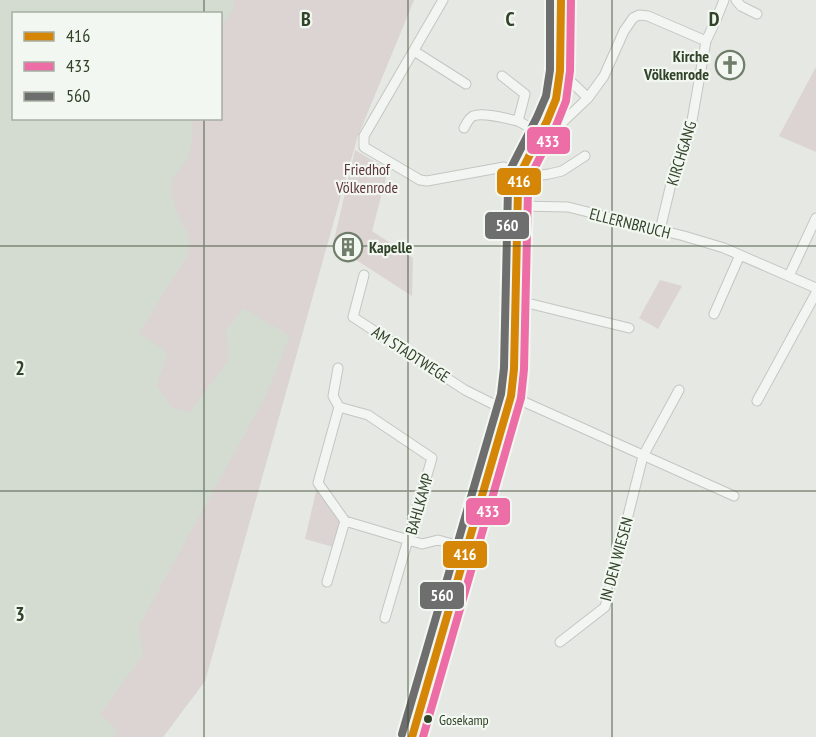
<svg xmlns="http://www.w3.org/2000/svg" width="816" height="737" font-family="'PT Sans Narrow',sans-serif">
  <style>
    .built { fill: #d4dbd1; fill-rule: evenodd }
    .green { fill: #dcd3d3 }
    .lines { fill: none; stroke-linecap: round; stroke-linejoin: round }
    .street-casing { stroke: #c3c6c1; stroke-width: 11 }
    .secondary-casing { stroke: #c3c6c1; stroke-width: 14 }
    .street { stroke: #f3f5f2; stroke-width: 9 }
    .secondary { stroke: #f6f7f6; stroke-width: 12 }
    .bus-1-casing { stroke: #f3f7f1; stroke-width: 12 }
    .bus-2-casing { stroke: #f3f7f1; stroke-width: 12 }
    .bus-3-casing { stroke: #f3f7f1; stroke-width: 12 }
    .bus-1 { stroke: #d68606; stroke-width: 8 }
    .bus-2 { stroke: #ed6ea7; stroke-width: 8 }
    .bus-3 { stroke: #6e6e6e; stroke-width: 8 }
    .grid { fill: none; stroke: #314329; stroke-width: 1.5; stroke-opacity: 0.55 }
    .bus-dot { fill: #314329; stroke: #f3f7f1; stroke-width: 2 }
    .labels { text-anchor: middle; stroke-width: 4.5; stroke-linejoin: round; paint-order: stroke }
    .bus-label { font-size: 14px; fill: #314329; stroke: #f3f7f1; text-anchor: start }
    .poi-label { font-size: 16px; font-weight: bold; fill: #314329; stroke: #f3f7f1; text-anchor: end }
    .street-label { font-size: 16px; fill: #314329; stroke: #f3f7f1 }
    .park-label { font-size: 16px; fill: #5f363c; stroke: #f3f7f1 }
    .grid-label { font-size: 20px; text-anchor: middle; font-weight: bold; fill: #314329; stroke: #f3f7f1; stroke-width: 4.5; stroke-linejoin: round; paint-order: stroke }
    .line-badge { stroke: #f3f7f1; stroke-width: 2 }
    .badge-label { font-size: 16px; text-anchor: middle; font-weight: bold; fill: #fff }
  </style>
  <rect width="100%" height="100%" fill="#e5e8e3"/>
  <path class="built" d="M0,0H414L357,138L205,681L163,737H0ZM14,14H220V118H14Z"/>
  <path class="green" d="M233,0H414L357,138L205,681L163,737H114L118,730L100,715L143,655L139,626L267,394L290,336L244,308L226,330L228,360L190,412L172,408L157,386L168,352L139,333L188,255L189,236L176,210L171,190L173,179L189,157L192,139L193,119L220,118L221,29L233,9Z
    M816,67V152L779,136Z
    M355,150L388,170L372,231L413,258L412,296L333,245Z
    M660,280L682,286L658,329L639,318Z
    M318,483L345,521L337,548L305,539Z"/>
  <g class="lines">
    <g class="street-casing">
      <path id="street" d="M443,0L364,136V147L420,180L427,181L504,167L535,176L549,174L562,171L585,156
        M736,0L741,6L757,14
        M414,51L466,84
        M502,76L525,94L518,121L540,133L550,134L588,98L560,71
        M588,98L604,76L624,31L633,18L639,15L648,16L706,41
        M464,128C466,124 469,118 473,116C483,112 508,119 518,121
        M517,206L568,207L684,236L724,248L816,288
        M660,230L675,167L690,132L706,41L716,20L724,0
        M364,275L353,317L465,390L495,405L507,409
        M789,276L816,218
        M515,300L629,328
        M714,314L740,255
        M511,396L734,496
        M757,401L816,293
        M339,407L368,415L432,458L385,618
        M345,521L422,544L438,540L467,548
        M327,582L345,521L318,483L339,407L333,396L338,368
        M560,642L605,607L643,456L679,390"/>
    </g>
    <g class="secondary-casing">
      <path id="secondary" d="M412,737L511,396L514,369L518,189L521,172L547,121L556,99L560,71L561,0"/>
    </g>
    <use href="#street" class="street"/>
    <use href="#secondary" class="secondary"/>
    <g class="bus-1-casing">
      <path id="bus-1" d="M412,737L511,396L514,369L518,189L521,172L547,121L556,99L560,71L561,0"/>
    </g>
    <g class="bus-2-casing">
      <path id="bus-2" d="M423,737L521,398L524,369L528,190L531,175L556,126L566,101L570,71L571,0"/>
    </g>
    <g class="bus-3-casing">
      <path id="bus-3" d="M402,734L501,394L504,368L508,188L511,168L537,117L546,96L550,70V0"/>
    </g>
    <use href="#bus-1" class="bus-1"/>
    <use href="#bus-2" class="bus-2"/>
    <use href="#bus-3" class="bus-3"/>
  </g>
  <path class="grid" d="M204,0V14M408,0V737M612,0V737M204,118V737M0,246H816M0,491H816"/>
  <defs>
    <g id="church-ring" transform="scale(1.5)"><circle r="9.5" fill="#f3f7f1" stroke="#707d6a" stroke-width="1.5"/><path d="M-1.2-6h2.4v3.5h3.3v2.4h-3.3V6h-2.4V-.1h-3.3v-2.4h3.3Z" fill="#707d6a"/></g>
    <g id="building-ring" transform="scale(1.5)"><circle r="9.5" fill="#f3f7f1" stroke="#707d6a" stroke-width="1.5"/><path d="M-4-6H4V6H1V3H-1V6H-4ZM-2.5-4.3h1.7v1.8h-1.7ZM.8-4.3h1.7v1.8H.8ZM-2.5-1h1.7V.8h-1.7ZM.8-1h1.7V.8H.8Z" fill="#707d6a"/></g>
  </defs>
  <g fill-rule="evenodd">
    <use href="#church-ring" x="730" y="65"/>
    <use href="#building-ring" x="348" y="247"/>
  </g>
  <circle class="bus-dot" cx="428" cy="719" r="5"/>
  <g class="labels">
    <g class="bus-label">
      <text x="439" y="725">Gosekamp</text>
    </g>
    <g class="poi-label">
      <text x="709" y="62">Kirche<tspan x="709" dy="18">Völkenrode</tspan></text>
      <text x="369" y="253" text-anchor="start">Kapelle</text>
    </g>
    <g class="street-label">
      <text transform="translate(681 153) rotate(-73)" y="6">KIRCHGANG</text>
      <text transform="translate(630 223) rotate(14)" y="6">ELLERNBRUCH</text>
      <text transform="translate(411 354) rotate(33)" y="6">AM STADTWEGE</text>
      <text transform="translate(419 504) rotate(-74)" y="6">BAHLKAMP</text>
      <text transform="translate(616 559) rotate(-75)" y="6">IN DEN WIESEN</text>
    </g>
    <g class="park-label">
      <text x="367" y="175">Friedhof<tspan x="367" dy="18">Völkenrode</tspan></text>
    </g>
  </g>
  <g class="grid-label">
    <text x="306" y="26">B</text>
    <text x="510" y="26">C</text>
    <text x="714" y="26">D</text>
    <text x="20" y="375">2</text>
    <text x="20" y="621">3</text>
  </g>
  <g class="line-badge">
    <rect x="526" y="126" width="45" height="29" rx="6" fill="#ed6ea7"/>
    <rect x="496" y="167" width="46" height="29" rx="6" fill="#d68606"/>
    <rect x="484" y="211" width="46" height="29" rx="6" fill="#6e6e6e"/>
    <rect x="465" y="497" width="46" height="29" rx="6" fill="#ed6ea7"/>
    <rect x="442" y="540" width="46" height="29" rx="6" fill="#d68606"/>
    <rect x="419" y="581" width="46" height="29" rx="6" fill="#6e6e6e"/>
  </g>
  <g class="badge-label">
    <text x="548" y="147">433</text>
    <text x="519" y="187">416</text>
    <text x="507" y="231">560</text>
    <text x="488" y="517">433</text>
    <text x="465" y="560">416</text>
    <text x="442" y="601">560</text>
  </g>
  <rect x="12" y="12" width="210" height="108" fill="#f3f7f1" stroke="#a5afa1" stroke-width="1.5"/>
  <rect x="24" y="32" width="30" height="9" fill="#d68606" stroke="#a5afa1" stroke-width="1.5"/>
  <text x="66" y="42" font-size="18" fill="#314329">416</text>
  <rect x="24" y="62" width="30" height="9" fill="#ed6ea7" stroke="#a5afa1" stroke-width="1.5"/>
  <text x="66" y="72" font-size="18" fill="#314329">433</text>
  <rect x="24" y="92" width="30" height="9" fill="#6e6e6e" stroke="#a5afa1" stroke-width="1.5"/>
  <text x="66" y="102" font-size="18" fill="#314329">560</text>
</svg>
